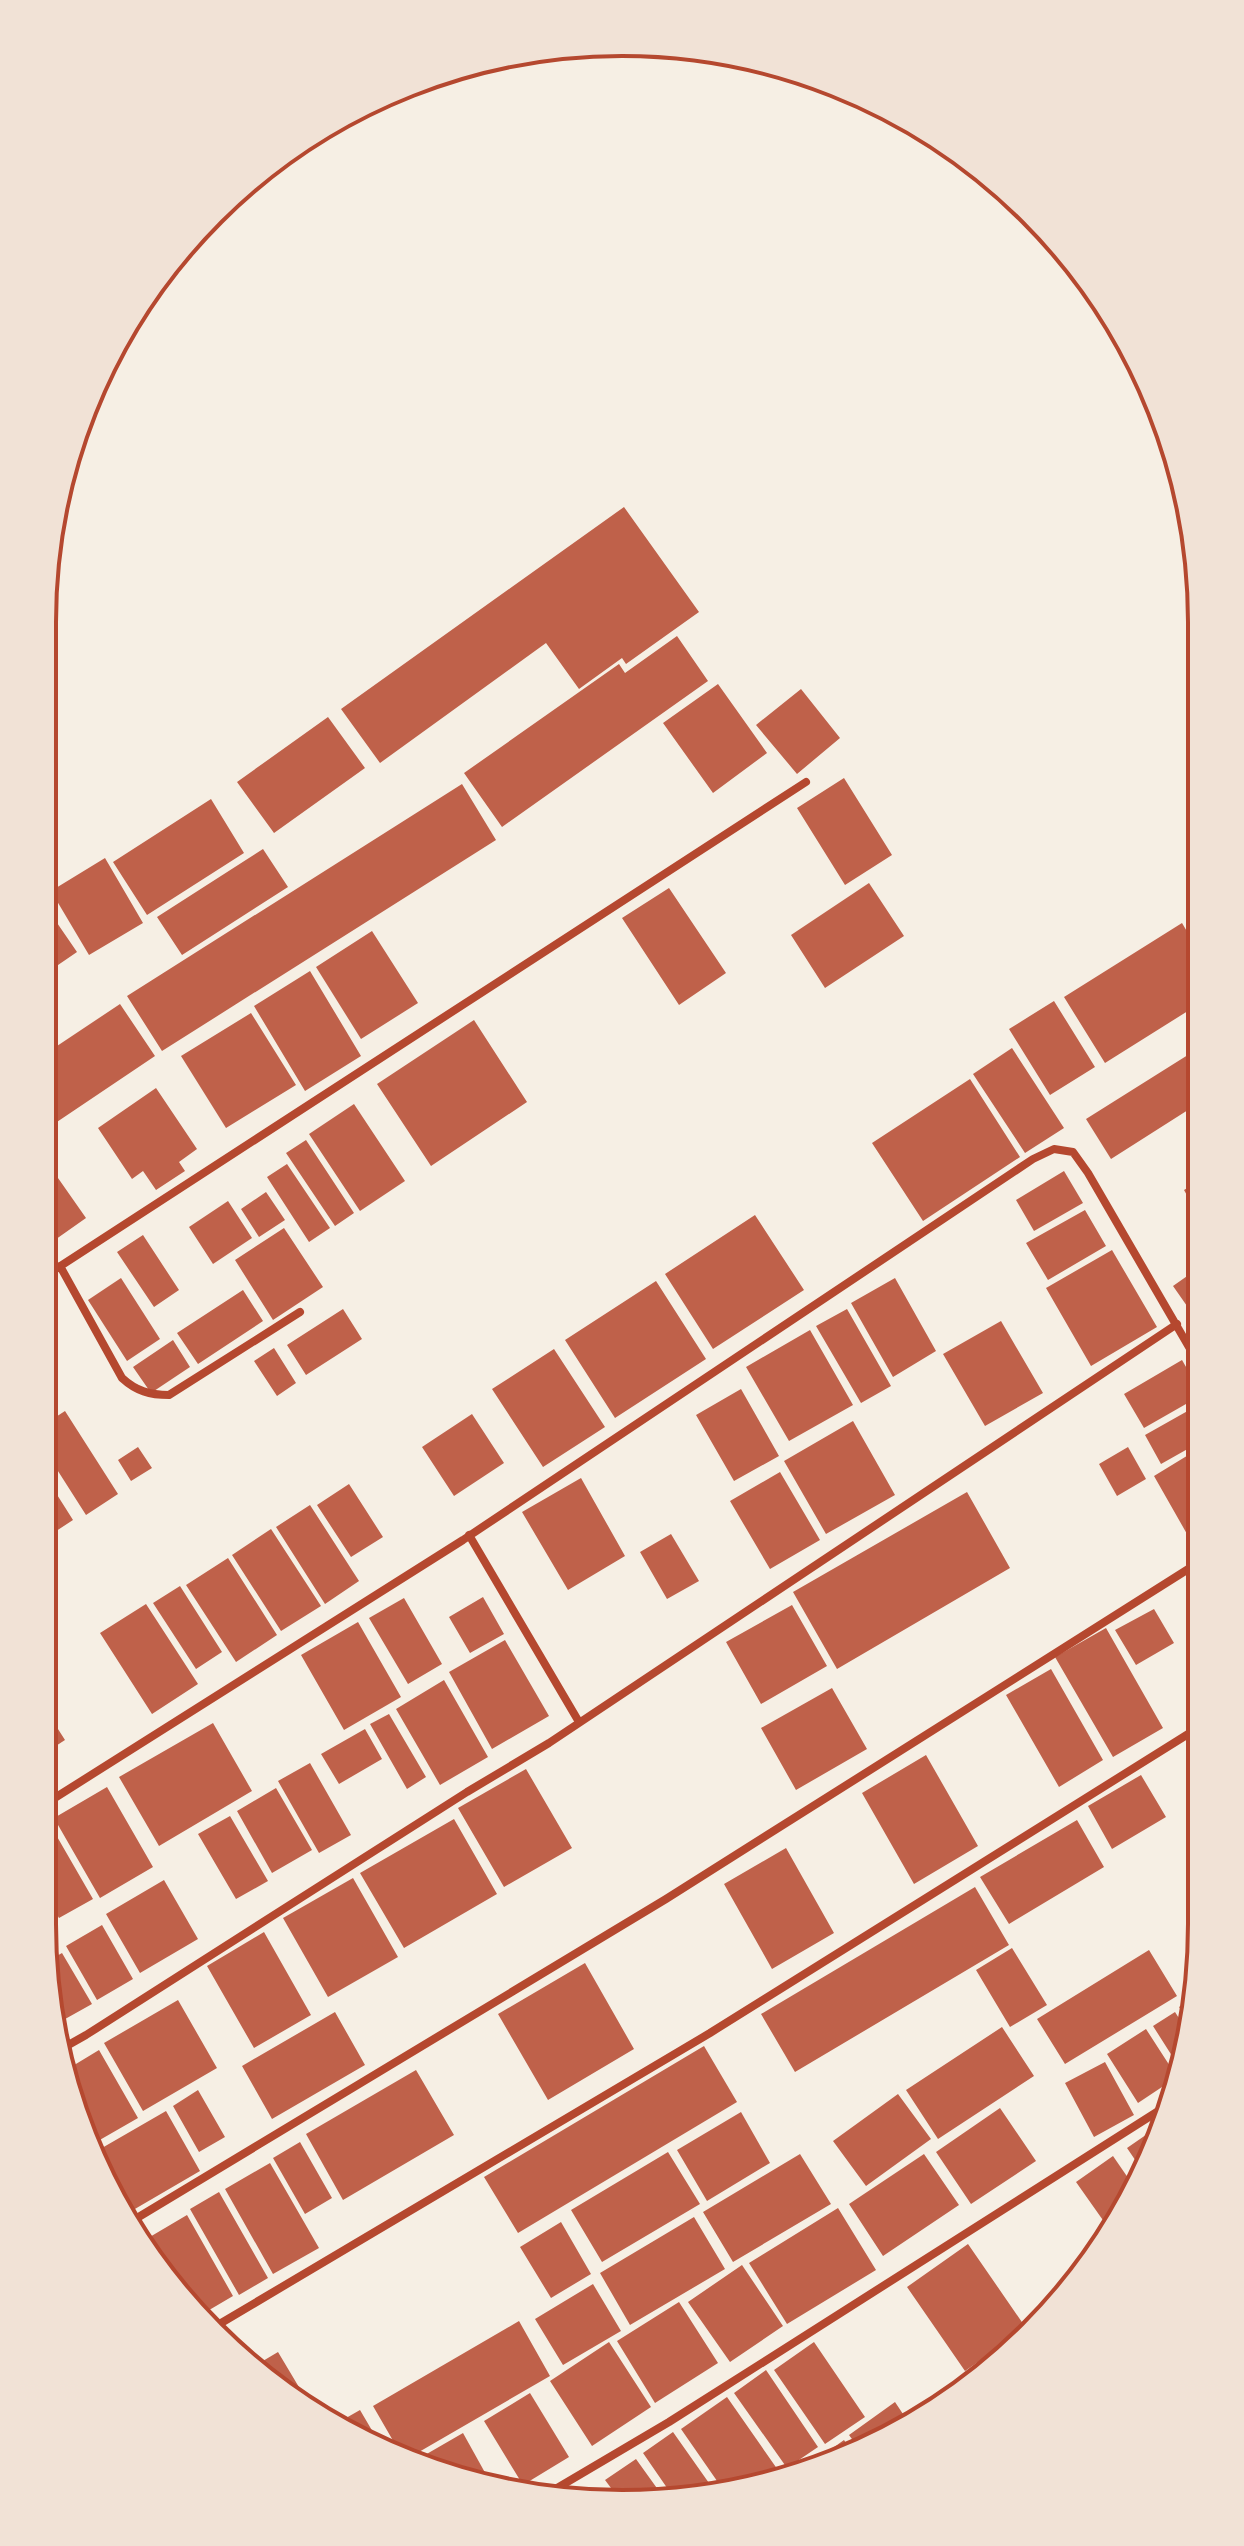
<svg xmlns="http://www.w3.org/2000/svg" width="1244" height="2546" font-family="'Open Sans',sans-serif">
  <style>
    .building { fill: #bf614a }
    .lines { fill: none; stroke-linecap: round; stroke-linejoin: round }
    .minor { stroke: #b5482f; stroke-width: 8 }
    .rim { fill: none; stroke: #b5482f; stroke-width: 4 }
  </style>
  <rect width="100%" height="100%" fill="#f6efe4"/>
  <path class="building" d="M624,507L699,612L626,664L622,658L579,689L546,643L380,763L341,709Z
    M677,636L708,681L502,827L464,773L619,664L625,673Z
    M718,684L767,753L713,793L663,723Z
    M801,689L840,738L797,774L756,725Z
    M328,717L365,768L274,833L237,782Z
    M844,778L892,855L845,885L797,808Z
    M462,784L496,840L162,1051L127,996Z
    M211,799L244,853L147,915L113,862Z
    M263,849L288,887L182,955L157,917Z
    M105,858L143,923L89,955L51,891Z
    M869,883L904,936L825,988L791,935Z
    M669,888L726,973L679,1005L622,918Z
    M42,901L77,952L42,976Z
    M1182,923L1198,950L1199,1004L1105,1063L1064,997Z
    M372,931L418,1003L361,1039L316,967Z
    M310,971L361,1056L305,1091L254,1006Z
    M1054,1001L1095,1067L1050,1095L1009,1029Z
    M120,1004L155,1056L42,1132V1056Z
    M251,1013L296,1085L226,1128L181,1056Z
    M474,1020L527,1102L431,1166L377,1084Z
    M1012,1048L1064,1128L1025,1153L973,1074Z
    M1199,1048V1103L1111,1159L1086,1119Z
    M970,1079L1020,1157L923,1221L872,1143Z
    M156,1088L197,1149L179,1162L185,1171L156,1190L143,1171L132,1179L98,1128Z
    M354,1104L405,1181L360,1211L309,1134Z
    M306,1140L354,1213L335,1226L286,1153Z
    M44,1158L86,1218L42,1249V1160Z
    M287,1164L330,1228L309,1242L267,1177Z
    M1064,1171L1083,1203L1034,1231L1016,1200Z
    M1199,1181V1217L1184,1190Z
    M266,1192L285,1220L259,1237L241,1209Z
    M228,1201L252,1238L213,1264L189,1227Z
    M1085,1210L1106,1246L1048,1280L1026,1243Z
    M755,1215L804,1290L713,1349L665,1274Z
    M284,1228L323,1287L273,1320L235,1260Z
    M143,1235L179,1290L154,1307L117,1252Z
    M1112,1250L1157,1327L1091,1366L1046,1288Z
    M1200,1267V1311L1194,1316L1173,1286Z
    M121,1278L160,1339L127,1361L88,1300Z
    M895,1278L936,1351L893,1377L851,1303Z
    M656,1281L706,1359L615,1418L565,1340Z
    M243,1290L263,1321L198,1364L177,1333Z
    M343,1309L362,1339L306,1375L287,1345Z
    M847,1309L891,1386L861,1403L816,1326Z
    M1001,1321L1043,1393L985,1426L943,1354Z
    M810,1330L853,1405L789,1441L746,1367Z
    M173,1340L190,1367L151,1393L133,1367Z
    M274,1348L296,1383L277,1396L254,1361Z
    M554,1349L605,1427L543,1467L492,1389Z
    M1182,1360L1200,1391V1396L1144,1428L1124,1394Z
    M741,1389L779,1456L734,1481L696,1415Z
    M1200,1404V1442L1161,1464L1145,1435Z
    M65,1411L118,1494L86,1515L42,1446V1426Z
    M472,1414L504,1463L454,1496L422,1447Z
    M853,1421L895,1495L826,1534L784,1461Z
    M138,1447L152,1468L131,1481L118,1460Z
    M1128,1447L1146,1479L1117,1496L1099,1464Z
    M1190,1454L1200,1473L1201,1526L1187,1534L1154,1476Z
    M42,1471L73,1520L44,1539L42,1536Z
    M780,1472L820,1540L770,1569L730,1501Z
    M581,1478L625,1556L568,1590L522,1512Z
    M349,1484L383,1537L351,1557L317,1505Z
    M967,1492L1010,1568L837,1669L793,1592Z
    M310,1505L359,1581L325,1604L276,1527Z
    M271,1529L321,1606L281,1631L232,1555Z
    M671,1534L699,1581L667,1599L640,1552Z
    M228,1558L277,1635L236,1662L186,1585Z
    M180,1586L222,1652L196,1669L153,1603Z
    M483,1597L504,1634L470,1653L449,1617Z
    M404,1598L442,1664L408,1684L369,1618Z
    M146,1604L198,1684L152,1714L100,1633Z
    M792,1605L827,1666L761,1704L726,1642Z
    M1154,1609L1174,1643L1136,1665L1115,1630Z
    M358,1622L401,1697L344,1730L301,1655Z
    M1106,1628L1163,1728L1113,1757L1055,1657Z
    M505,1640L549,1716L492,1749L449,1672Z
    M1051,1669L1103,1760L1059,1787L1006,1695Z
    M444,1680L488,1757L440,1785L396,1709Z
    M832,1688L867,1749L796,1790L761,1728Z
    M42,1704L65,1740L42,1755Z
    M389,1714L426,1777L407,1789L370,1724Z
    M213,1723L252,1791L159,1846L119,1777Z
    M365,1729L382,1759L339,1784L321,1754Z
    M926,1755L978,1846L914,1884L862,1793Z
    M310,1763L351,1835L319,1853L278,1781Z
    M526,1769L572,1848L504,1887L458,1808Z
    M1141,1775L1166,1817L1112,1849L1088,1806Z
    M107,1787L153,1867L100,1898L54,1818Z
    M276,1788L312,1850L272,1873L237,1811Z
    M230,1816L268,1881L236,1899L198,1834Z
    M454,1819L497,1894L404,1948L360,1873Z
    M1077,1820L1104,1867L1009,1924L980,1877Z
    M48,1821L93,1899L59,1918L42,1889V1824Z
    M786,1848L834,1933L772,1969L724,1884Z
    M353,1878L398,1957L328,1997L283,1918Z
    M164,1880L198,1939L140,1973L106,1914Z
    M975,1887L1009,1945L795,2072L761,2014Z
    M42,1904L53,1923L43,1930L42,1924Z
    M102,1925L133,1979L97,2000L66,1946Z
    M264,1932L311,2015L254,2048L207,1966Z
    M1012,1948L1047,2005L1010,2027L976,1970Z
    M1149,1950L1177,1996L1065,2064L1037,2019Z
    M62,1953L92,2004L58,2023L48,1961Z
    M585,1963L634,2049L548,2100L498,2014Z
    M1195,1996L1192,2026L1179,2007Z
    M178,2000L217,2068L143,2111L104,2043Z
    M335,2012L365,2065L272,2119L242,2066Z
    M1175,2012L1191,2037L1181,2070L1153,2026Z
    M1002,2027L1034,2076L938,2139L906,2090Z
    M1146,2029L1177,2077L1138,2103L1107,2054Z
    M704,2046L737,2102L518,2233L484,2177Z
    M99,2050L138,2118L91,2145L73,2111L66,2070Z
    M1105,2062L1134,2115L1094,2137L1065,2083Z
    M416,2070L454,2135L343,2200L306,2134Z
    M198,2090L225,2137L199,2152L173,2106Z
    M898,2094L931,2139L866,2186L833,2141Z
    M1000,2108L1036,2161L971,2204L936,2152Z
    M166,2111L200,2171L128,2213L95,2152Z
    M741,2112L770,2163L707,2201L677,2150Z
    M1166,2121L1158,2146L1144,2173L1127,2148Z
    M300,2142L332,2198L305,2214L273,2158Z
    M668,2152L700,2204L602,2262L571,2210Z
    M800,2154L831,2204L733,2262L703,2212Z
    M924,2154L959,2205L883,2256L849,2204Z
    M1113,2156L1135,2188L1112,2233L1076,2182Z
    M270,2163L319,2248L273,2274L225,2189Z
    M219,2192L268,2278L239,2295L190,2209Z
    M838,2208L876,2270L787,2324L749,2263Z
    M187,2215L233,2296L199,2316L162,2277L143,2241Z
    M694,2217L725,2269L630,2325L600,2273Z
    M561,2222L591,2274L551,2298L520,2247Z
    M968,2244L1026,2328L965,2371L907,2287Z
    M742,2265L783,2326L730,2362L688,2302Z
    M593,2284L621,2331L563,2365L535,2319Z
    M679,2302L718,2363L655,2403L617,2341Z
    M519,2321L550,2376L412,2456L399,2451L373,2406Z
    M609,2342L651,2407L592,2446L550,2381Z
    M814,2342L865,2417L825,2444L774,2370Z
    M278,2352L315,2414L251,2368Z
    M766,2370L818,2447L787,2468L734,2393Z
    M530,2393L569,2457L523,2485L484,2421Z
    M727,2397L780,2473L724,2491L681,2429Z
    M895,2402L909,2423L879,2444L860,2450L849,2435Z
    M360,2410L380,2444L332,2426Z
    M673,2432L716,2493L698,2499L674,2498L643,2453Z
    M463,2433L493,2487L418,2459Z
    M844,2440L852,2452L809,2465Z
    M636,2459L664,2498L617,2496L605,2480Z"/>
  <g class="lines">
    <path class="minor" d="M60,1266L122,1378C136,1391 150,1395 169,1395L300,1312
      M42,1278L806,782
      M469,1535L579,1722
      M42,1806L463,1540L1033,1159L1054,1149L1073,1152L1088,1173L1200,1366
      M63,2048L86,2035L467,1792L549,1743L1177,1324
      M132,2221L666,1899L1201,1561
      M211,2329L710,2033L1201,1726
      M547,2494L669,2422L1171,2103"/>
  </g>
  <path d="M0 0H1244V2546H0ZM622 56H622A566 566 0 0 1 1188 622V1924A566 566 0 0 1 622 2490H622A566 566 0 0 1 56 1924V622A566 566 0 0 1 622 56Z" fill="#f1e2d6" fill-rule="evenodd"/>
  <path class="rim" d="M622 56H622A566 566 0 0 1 1188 622V1924A566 566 0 0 1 622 2490H622A566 566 0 0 1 56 1924V622A566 566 0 0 1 622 56Z"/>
</svg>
